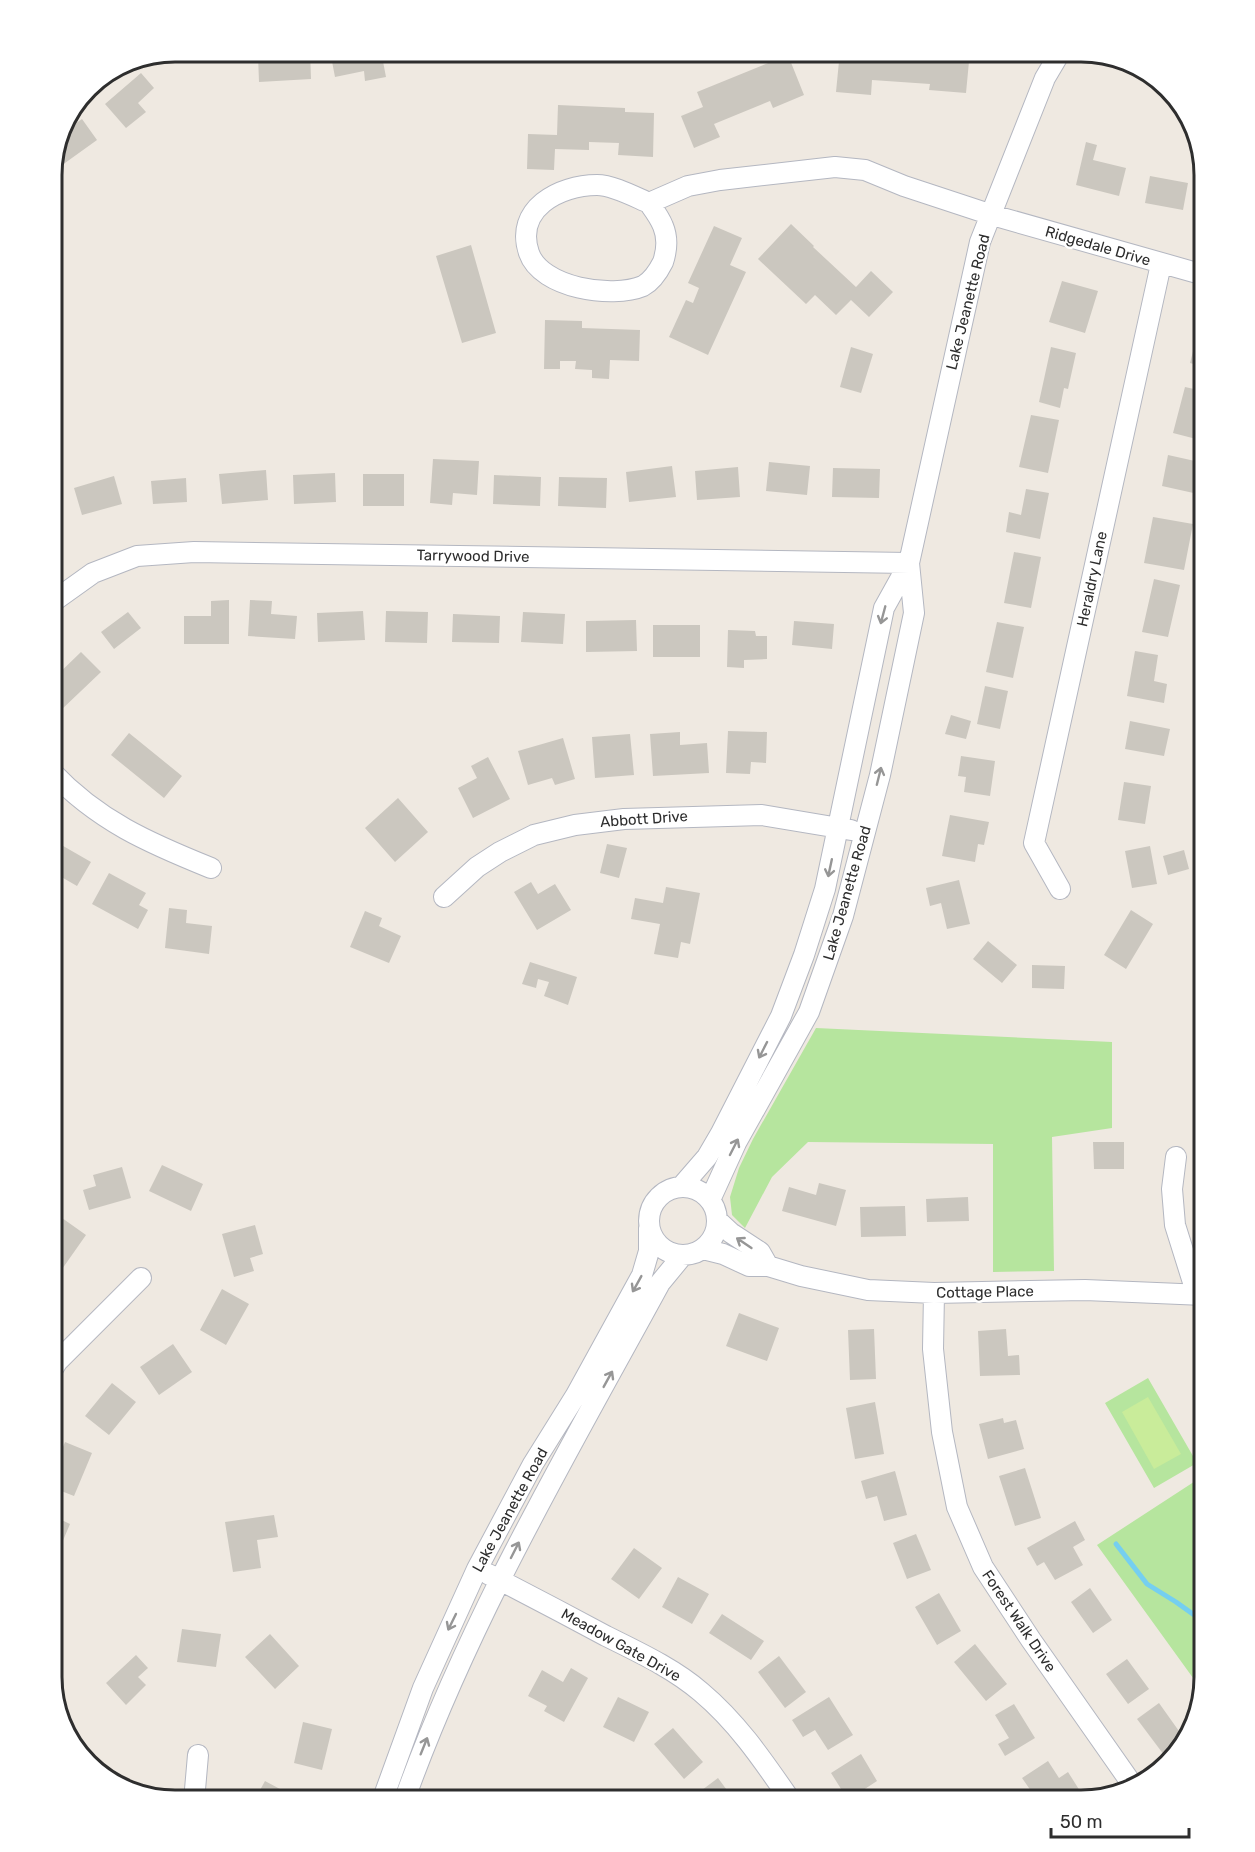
<svg xmlns="http://www.w3.org/2000/svg" width="1255" height="1852" font-family="Rubik,sans-serif">
  <style>
    .green { fill: #b6e59e }
    .pitch { fill: #c9ec9a }
    .lines { fill: none; stroke-linecap: round; stroke-linejoin: round }
    .stream { stroke: #75cff0; stroke-width: 5 }
    .building { fill: #cbc7bf }
    .minor-casing { stroke: #b4b7c1; stroke-width: 22 }
    .minor { stroke: #fff; stroke-width: 20 }
    .oneway { stroke: #969696 }
    .labels { text-anchor: middle; stroke-width: 5; stroke-linejoin: round; paint-order: stroke }
    .street-label { font-size: 15px; fill: #2e2e2e; stroke: #fff }
    .rim { fill: none; stroke: #2e2e2e; stroke-width: 3 }
  </style>
  <rect width="100%" height="100%" fill="#efe9e1"/>
  <path class="green" d="M816,1028L1112,1042V1128L1052,1137L1054,1271L993,1272V1144L808,1142L772,1177L745,1228L732,1215L730,1197L739,1168L753,1139Z
    M1148,1378L1197,1463L1154,1488L1105,1403Z
    M1203,1476L1204,1678L1201,1689L1097,1545Z"/>
  <path class="pitch" d="M1148,1397L1181,1454L1154,1469L1122,1412Z"/>
  <g class="lines">
    <path class="stream" d="M1116,1544L1147,1584L1176,1602L1204,1622"/>
  </g>
  <path class="building" d="M175,51H214V52L174,63L170,52Z
    M288,51H310L311,79L259,82L258,55L288,54Z
    M330,51H381L386,77L365,81L364,71L335,77Z
    M840,51H970L966,93L929,90L930,84L872,80L871,95L836,92Z
    M788,55L804,95L773,108L770,101L714,124L720,137L694,148L681,116L703,107L697,92Z
    M1133,66L1149,72L1157,81L1153,88L1129,74Z
    M141,73L154,88L138,103L146,112L126,128L105,104Z
    M558,105L625,108V112L654,113L653,157L618,155L619,143L589,142V150L555,149L554,170L527,169L528,134L557,135Z
    M82,119L97,140L58,168L53,160L59,135Z
    M1086,142L1097,145L1093,160L1126,168L1119,196L1076,185Z
    M1150,176L1188,183L1183,210L1145,203Z
    M791,224L814,246L813,247L856,287L871,271L893,292L869,317L851,300L836,315L815,295L806,304L758,259Z
    M714,226L742,238L730,265L746,272L708,355L669,337L686,300L693,303L699,288L688,283Z
    M471,245L496,333L462,343L436,256Z
    M1062,281L1098,291L1085,333L1049,322Z
    M545,320L582,321V328L640,330L639,361L610,360L609,379L592,378V370L575,369L576,361H560V369H544Z
    M1199,328L1204,329V367L1190,363Z
    M851,347L873,354L861,393L840,387Z
    M1051,347L1076,353L1068,389L1064,388L1060,408L1039,402Z
    M1185,387L1203,391L1199,407L1204,408V441L1173,433Z
    M1031,415L1059,420L1048,473L1019,467Z
    M1168,455L1204,463L1198,494L1162,486Z
    M433,459L479,461L477,495L453,493L452,505L430,503Z
    M769,462L810,466L807,495L766,491Z
    M672,466L676,497L629,502L626,472Z
    M738,467L740,497L697,500L695,471Z
    M833,468L880,469L879,498L832,497Z
    M266,470L268,500L222,504L219,474Z
    M335,473L336,502L294,504L293,475Z
    M363,474H404V506H363Z
    M494,475L541,477L540,506L493,504Z
    M114,476L122,504L82,515L74,488Z
    M559,477L607,478L606,508L558,506Z
    M186,478L187,502L153,504L151,481Z
    M1026,489L1049,493L1040,539L1006,532L1009,512L1021,515Z
    M1153,517L1193,524L1184,570L1144,563Z
    M1014,552L1041,557L1031,608L1004,603Z
    M1154,579L1180,585L1168,637L1142,632Z
    M229,600V644H184V616H211V601Z
    M250,600L272,601L271,614L297,616L295,639L248,636Z
    M363,611L365,640L318,642L317,613Z
    M386,611L428,612L427,643L385,642Z
    M128,612L141,628L114,649L101,632Z
    M523,612L565,614L563,644L521,642Z
    M453,614L500,616L499,643L452,642Z
    M636,620L637,651L586,652V621Z
    M794,621L834,624L832,649L792,645Z
    M997,622L1024,627L1013,678L986,672Z
    M653,625H700V657H653Z
    M728,630L755,631L756,636H767V659L744,660V668L727,667Z
    M1135,651L1158,655L1154,681L1167,684L1164,703L1127,696Z
    M81,652L101,672L60,711L51,702V681Z
    M985,686L1008,691L1000,729L977,724Z
    M951,715L971,721L966,739L945,734Z
    M1130,721L1170,729L1164,756L1125,749Z
    M728,731L767,732L766,763L751,762L750,774L726,773Z
    M680,732V745L707,743L709,773L653,776L650,734Z
    M129,733L182,776L164,798L111,755Z
    M630,734L634,775L595,778L592,737Z
    M563,738L575,779L555,785L552,778L528,785L518,751Z
    M961,756L995,761L990,796L964,792L966,777L958,776Z
    M488,757L510,799L473,818L458,788L477,778L471,766Z
    M1124,782L1151,786L1145,824L1118,820Z
    M398,798L428,832L395,862L365,828Z
    M950,815L989,822L984,845L978,844L975,862L942,856Z
    M51,839L91,862L77,886L51,871Z
    M607,844L627,848L619,878L600,873Z
    M1150,846L1157,884L1132,888L1125,851Z
    M1184,850L1189,869L1168,875L1163,856Z
    M109,873L146,893L139,905L148,910L138,929L92,904Z
    M959,880L970,924L947,929L941,903L930,906L926,888Z
    M531,882L538,894L555,884L571,910L537,930L514,892Z
    M666,887L700,893L690,944L681,942L678,958L654,954L660,924L631,919L635,898L663,903Z
    M169,908L187,910L186,923L212,926L209,954L165,948Z
    M1131,910L1153,924L1126,969L1104,955Z
    M365,911L382,918L379,926L401,936L389,963L350,947Z
    M988,941L1017,965L1002,983L973,959Z
    M530,962L577,977L568,1005L544,996L549,982L538,979L536,988L522,984Z
    M1032,965L1065,966L1064,989L1032,988Z
    M1093,1142H1124V1169H1094Z
    M162,1165L203,1184L191,1211L149,1191Z
    M122,1167L131,1198L89,1210L83,1190L96,1186L93,1175Z
    M819,1183L846,1190L836,1226L782,1211L789,1187L816,1195Z
    M968,1197L969,1221L927,1222L926,1199Z
    M905,1206L906,1236L861,1237L860,1207Z
    M55,1213L86,1235L60,1272L51,1266V1219Z
    M255,1225L263,1254L250,1258L254,1271L234,1277L222,1234Z
    M222,1289L249,1304L226,1345L200,1330Z
    M739,1313L779,1328L767,1361L726,1346Z
    M874,1329L876,1379L850,1380L848,1330Z
    M1006,1329L1008,1356L1019,1355L1020,1375L980,1376L978,1331Z
    M173,1344L192,1372L159,1395L140,1367Z
    M112,1383L136,1402L109,1435L85,1416Z
    M875,1402L884,1454L855,1459L846,1408Z
    M1003,1418L1004,1423L1016,1420L1024,1449L988,1459L979,1424Z
    M65,1442L92,1453L74,1496L51,1487V1476Z
    M1025,1468L1041,1518L1015,1526L999,1476Z
    M895,1471L907,1515L884,1521L877,1496L866,1499L861,1481Z
    M51,1515L70,1524L53,1564L51,1563Z
    M274,1515L278,1537L257,1540L261,1568L233,1572L225,1522Z
    M1075,1521L1085,1540L1073,1547L1083,1565L1055,1580L1044,1562L1037,1566L1027,1548Z
    M916,1534L931,1570L907,1579L893,1543Z
    M634,1548L662,1568L639,1599L611,1579Z
    M678,1577L709,1594L692,1624L662,1607Z
    M1090,1588L1112,1620L1093,1633L1071,1602Z
    M939,1593L961,1631L937,1645L915,1607Z
    M722,1614L764,1641L751,1660L709,1633Z
    M182,1629L221,1634L216,1667L177,1662Z
    M270,1634L299,1666L275,1689L245,1657Z
    M975,1644L1007,1684L986,1701L954,1662Z
    M136,1655L148,1668L138,1677L146,1685L126,1705L106,1683Z
    M779,1656L806,1692L785,1708L758,1672Z
    M1127,1659L1149,1689L1128,1704L1106,1674Z
    M571,1668L588,1678L564,1722L544,1711L547,1706L528,1696L542,1670L563,1682Z
    M618,1697L649,1712L634,1742L603,1727Z
    M829,1697L853,1735L828,1750L815,1730L803,1737L792,1720Z
    M1159,1703L1186,1741L1167,1759L1137,1719Z
    M1014,1704L1035,1738L1005,1756L998,1744L1009,1738L995,1715Z
    M303,1722L332,1729L322,1770L294,1763Z
    M673,1728L703,1762L684,1779L654,1744Z
    M861,1754L877,1781L848,1800L831,1773Z
    M1048,1761L1059,1778L1068,1772L1080,1791L1065,1801H1038L1022,1778Z
    M718,1778L735,1801H692L690,1799Z
    M265,1781L293,1796L290,1801H254Z"/>
  <g class="lines">
    <g class="minor-casing">
      <path id="minor" d="M649,203C635,197 613,185 597,185C559,185 514,209 529,253C541,288 612,299 643,286C652,281 659,270 663,262C667,250 668,238 663,226C660,218 654,210 649,203L688,186L720,180L835,167L865,170L904,186L992,215L1204,275
        M51,603L93,573L137,556L194,552L909,563
        M51,771C98,821 149,843 211,868
        M1060,889L1034,843L1161,264
        M444,897L477,867L500,852L534,835L575,825L624,819L762,815L851,830
        M1176,1157L1172,1189L1175,1225L1197,1295
        M649 1221a34 34 0 1 1 68 0a34 34 0 1 1-68 0Z
        M681,1187L707,1157L721,1133L781,1016L804,955L825,889L884,608L909,563L980,242L1045,78L1061,51
        M710,1200L736,1143L809,1012L843,916L880,775L914,613L909,563
        M717,1220L731,1233L760,1252L768,1266
        M703,1249L723,1254L749,1266H768L801,1276L868,1290L934,1293L1085,1290L1204,1295
        M934,1293L933,1349L942,1432L957,1507L983,1567L1031,1640L1134,1787
        M51,1372L57,1362L141,1278
        M488,1574C527,1594 567,1615 606,1636C638,1652 673,1668 701,1692C738,1723 764,1762 791,1801
        M194,1801L198,1755
        M382,1801L423,1688L477,1569L533,1464L576,1395L642,1275L649,1251V1228
        M404,1801C469,1619 568,1452 660,1283L683,1255"/>
    </g>
    <use href="#minor" class="minor"/>
  </g>
  <defs><path id="oneway-shaft" d="M-6 0H5M1.5-3L5.5 0L1.5 3" fill="none" stroke-width="1.6" stroke-linecap="round" stroke-linejoin="round" transform="scale(1.5)"/></defs>
  <g class="oneway">
    <use href="#oneway-shaft" transform="translate(883 615) rotate(105)"/>
    <use href="#oneway-shaft" transform="translate(879 776) rotate(-76)"/>
    <use href="#oneway-shaft" transform="translate(830 868) rotate(102)"/>
    <use href="#oneway-shaft" transform="translate(763 1050) rotate(117)"/>
    <use href="#oneway-shaft" transform="translate(734 1147) rotate(-63)"/>
    <use href="#oneway-shaft" transform="translate(744 1243) rotate(-146)"/>
    <use href="#oneway-shaft" transform="translate(637 1284) rotate(119)"/>
    <use href="#oneway-shaft" transform="translate(608 1379) rotate(-61)"/>
    <use href="#oneway-shaft" transform="translate(515 1550) rotate(-63)"/>
    <use href="#oneway-shaft" transform="translate(452 1622) rotate(116)"/>
    <use href="#oneway-shaft" transform="translate(424 1746) rotate(-68)"/>
  </g>
  <g class="labels">
    <g class="street-label">
      <text transform="translate(1098 246) rotate(16)" y="5">Ridgedale Drive</text>
      <text transform="translate(968 302) rotate(-76)" y="5">Lake Jeanette Road</text>
      <text transform="translate(473 556) rotate(1)" y="5">Tarrywood Drive</text>
      <text transform="translate(1092 579) rotate(-78)" y="5">Heraldry Lane</text>
      <text transform="translate(644 819) rotate(-4)" y="5">Abbott Drive</text>
      <text transform="translate(847 893) rotate(-74)" y="5">Lake Jeanette Road</text>
      <text transform="translate(985 1292) rotate(-1)" y="5">Cottage Place</text>
      <text transform="translate(510 1510) rotate(-61)" y="5">Lake Jeanette Road</text>
      <text transform="translate(1019 1621) rotate(56)" y="5">Forest Walk Drive</text>
      <text transform="translate(621 1645) rotate(29)" y="5">Meadow Gate Drive</text>
    </g>
  </g>
  <path d="M0 0H1255V1852H0ZM175 62H1081A113 113 0 0 1 1194 175V1677A113 113 0 0 1 1081 1790H175A113 113 0 0 1 62 1677V175A113 113 0 0 1 175 62Z" fill="#fff" fill-rule="evenodd"/>
  <path class="rim" d="M175 62H1081A113 113 0 0 1 1194 175V1677A113 113 0 0 1 1081 1790H175A113 113 0 0 1 62 1677V175A113 113 0 0 1 175 62Z"/>
  <path d="M1051 1828v9h138v-9" fill="none" stroke="#2e2e2e" stroke-width="3"/>
  <text x="1060" y="1828" font-size="18" fill="#2e2e2e" stroke="#ffffff" stroke-width="4.5" paint-order="stroke">50 m</text>
</svg>
